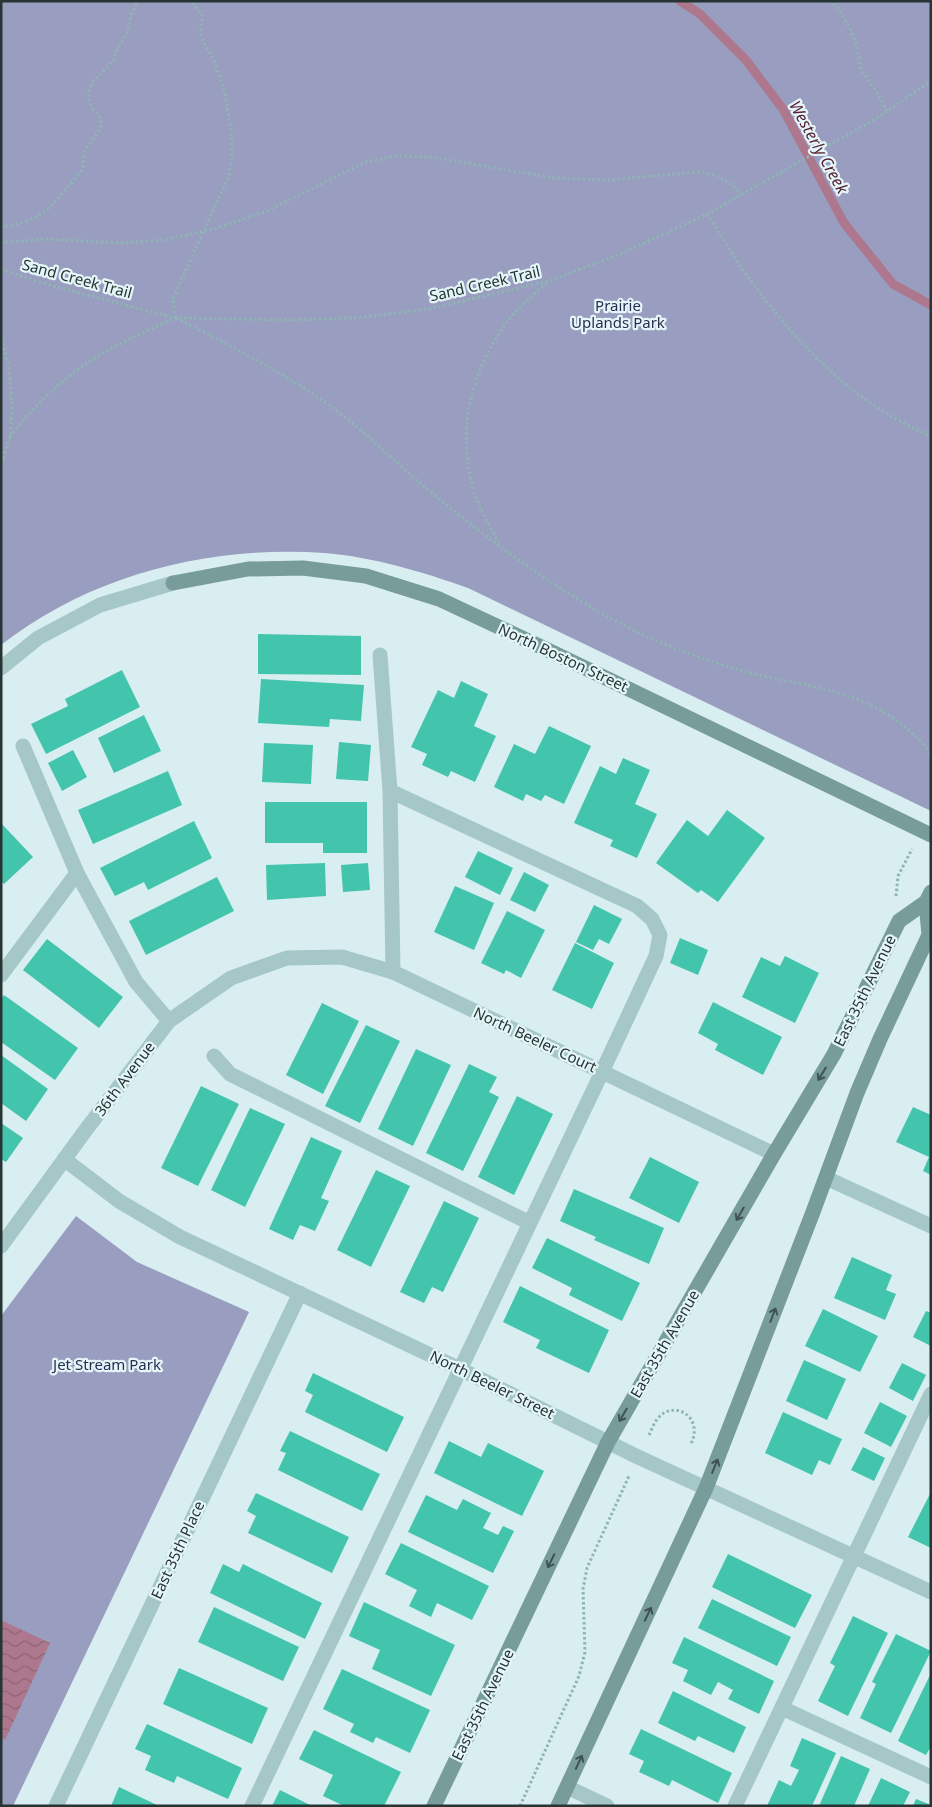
<svg xmlns="http://www.w3.org/2000/svg" width="932" height="1807" font-family="'Noto Sans',sans-serif">
  <style>
    .park { fill: #999dbf }
    .water { fill: url(#water-waves) }
    .lines { fill: none; stroke-linecap: round; stroke-linejoin: round }
    .stream { stroke: #ad788d; stroke-width: 9 }
    .building { fill: #43c4ac }
    .path { stroke: #8fb4b4; stroke-width: 3; stroke-dasharray: 2.5 2.5; stroke-linecap: butt }
    .lane { stroke: #a5c7c8; stroke-width: 15 }
    .street { stroke: #a5c7c8; stroke-width: 15 }
    .secondary { stroke: #779c9a; stroke-width: 15 }
    .oneway { stroke: #3e5352 }
    .labels { text-anchor: middle; stroke-width: 4.5; stroke-linejoin: round; paint-order: stroke }
    .street-label { font-size: 15px; fill: #263433; stroke: #e5f6f9 }
    .park-label { font-size: 15px; fill: #2a2d52; stroke: #e5f6f9 }
    .water-label { font-size: 16px; font-style: italic; fill: #551d31; stroke: #e5f6f9 }
  </style>
  <defs>
    <pattern id="water-waves" width="16" height="10" patternUnits="userSpaceOnUse" patternTransform="scale(1.25)"><rect width="16" height="10" fill="#ad788d"/><path d="M0 5q4-4 8 0t8 0" fill="none" stroke="#8d6374"/></pattern>
  </defs>
  <rect width="100%" height="100%" fill="#d9eef1"/>
  <path class="park" d="M1,1H931V811L468,588C423,572 373,557 325,553C210,545 92,574 1,645Z
    M76,1216L137,1262L249,1312L13,1806H1V1316Z"/>
  <path class="water" d="M1,1620L50,1643L5,1740L1,1738Z"/>
  <g class="lines">
    <path class="stream" d="M680,1L700,14L745,59L783,109L844,223L893,284L931,305"/>
  </g>
  <path class="building" d="M258,634L361,636V675L258,674Z
    M122,670L140,707L46,754L31,724L68,706L65,699Z
    M261,679L364,685L361,721L330,719L329,727L258,723Z
    M461,681L488,694L474,726L496,736L475,782L451,771L448,777L422,765L427,754L411,747L438,690L454,698Z
    M144,715L161,751L114,773L98,738Z
    M549,726L591,746L564,804L545,795L541,801L526,794L523,801L494,787L514,744L535,754Z
    M339,742L371,745L368,781L336,779Z
    M264,743L313,745L311,784L262,782Z
    M73,750L87,777L62,791L48,763Z
    M623,758L650,770L635,804L657,814L637,858L610,846L613,840L574,823L600,766L616,774Z
    M168,771L182,805L93,844L78,810Z
    M265,802H367V853H323V843H265Z
    M727,810L765,838L718,902L701,890L698,893L656,863L687,820L708,836Z
    M194,821L212,858L148,890L144,882L115,896L100,868Z
    M1,823L33,857L4,884L1,881Z
    M478,851L513,868L500,895L465,877Z
    M325,863L326,896L267,900L266,865Z
    M368,863L370,890L343,892L341,865Z
    M524,872L549,885L535,912L510,900Z
    M217,877L234,911L146,955L129,921Z
    M455,886L494,903L474,950L434,932Z
    M594,905L622,919L609,944L599,939L593,950L576,942Z
    M507,911L545,930L521,978L506,970L504,974L481,963Z
    M680,938L708,950L698,975L670,963Z
    M47,939L123,997L99,1028L23,970Z
    M575,943L614,963L592,1009L552,990Z
    M785,956L819,973L795,1023L742,997L761,957L780,966Z
    M4,995L78,1048L55,1080L1,1042V999Z
    M713,1002L782,1037L763,1075L715,1050L718,1044L698,1033Z
    M322,1003L359,1021L323,1094L286,1075Z
    M366,1025L400,1041L360,1123L325,1106Z
    M416,1049L451,1065L413,1146L378,1129Z
    M1,1055L48,1089L26,1121L1,1103Z
    M469,1064L497,1077L489,1092L499,1097L463,1171L426,1153Z
    M201,1086L239,1104L198,1186L161,1168Z
    M517,1096L553,1114L514,1195L478,1177Z
    M913,1107L931,1115V1175L923,1171L929,1157L896,1142Z
    M250,1108L285,1124L245,1207L211,1190Z
    M1,1123L23,1138L6,1162L1,1159Z
    M311,1137L342,1151L321,1198L329,1201L315,1231L300,1225L293,1240L269,1229Z
    M650,1157L699,1182L679,1223L629,1198Z
    M376,1170L410,1186L371,1267L337,1250Z
    M574,1189L664,1228L649,1264L594,1240L596,1237L560,1221Z
    M444,1201L479,1218L443,1292L432,1287L424,1303L400,1292Z
    M547,1238L640,1283L622,1321L569,1295L572,1288L532,1268Z
    M852,1257L892,1275L886,1290L896,1294L885,1320L834,1298Z
    M520,1286L609,1330L589,1373L536,1348L540,1340L503,1322Z
    M823,1309L878,1336L860,1372L805,1346Z
    M926,1311L931,1313V1346L913,1337Z
    M804,1360L846,1379L827,1420L786,1401Z
    M902,1363L926,1375L913,1401L889,1388Z
    M313,1373L404,1417L387,1452L305,1412L313,1395L305,1391Z
    M880,1402L907,1416L891,1447L864,1433Z
    M783,1412L842,1439L830,1465L819,1460L812,1475L765,1453Z
    M290,1431L380,1474L362,1511L278,1470L286,1453L280,1451Z
    M449,1441L481,1457L488,1443L544,1471L522,1516L434,1473Z
    M863,1447L885,1458L874,1481L851,1470Z
    M931,1492V1548L908,1537Z
    M256,1493L349,1537L332,1573L248,1533L256,1516L247,1511Z
    M426,1495L457,1510L463,1499L491,1513L483,1528L498,1535L503,1526L514,1531L493,1573L408,1532Z
    M401,1543L489,1586L472,1620L437,1603L431,1617L409,1606L417,1590L385,1574Z
    M728,1554L812,1595L795,1628L712,1587Z
    M223,1564L239,1572L243,1564L322,1603L305,1639L210,1593Z
    M712,1599L791,1637L777,1666L698,1628Z
    M364,1602L455,1645L431,1696L372,1669L380,1650L349,1636Z
    M214,1607L299,1647L283,1681L198,1642Z
    M853,1616L888,1633L848,1716L818,1701L835,1666L830,1663Z
    M896,1634L931,1651L891,1733L860,1718L876,1684L872,1682Z
    M684,1637L774,1681L759,1714L728,1699L733,1690L718,1682L711,1695L683,1681L688,1670L672,1663Z
    M179,1668L268,1708L252,1744L163,1704Z
    M342,1669L430,1710L410,1753L376,1737L373,1743L350,1732L354,1724L323,1709Z
    M931,1673V1746L926,1755L898,1741Z
    M673,1691L746,1727L734,1753L698,1736L695,1741L658,1723Z
    M147,1724L242,1768L228,1799L177,1776L174,1783L145,1770L151,1756L135,1749Z
    M641,1729L732,1773L718,1803L672,1780L669,1786L639,1772L644,1761L629,1754Z
    M314,1730L401,1772L384,1806H344L323,1796L333,1775L299,1759Z
    M802,1738L836,1753L812,1806H767L779,1780L791,1786L799,1770L790,1766Z
    M841,1756L870,1769L854,1806H819Z
    M881,1778L910,1792L903,1806H868Z
    M119,1787L159,1806H111Z
    M280,1790L312,1806H272Z
    M916,1799L931,1805V1806H913Z"/>
  <g class="lines">
    <path class="path" d="M829,1L839,9L849,26L857,47L861,69L870,83L878,94L887,111
      M707,214C722,236 735,260 751,281C801,348 853,403 931,436
      M1,227C33,223 47,213 66,189C71,183 77,177 81,171C85,164 82,154 86,148C94,136 101,134 101,118L93,109L88,97L93,81L114,60L117,50L128,32L131,15L138,1
      M1,243L46,239L121,243L163,240L214,229L267,211L366,162L396,156L431,157L554,178L608,180L698,172L716,175L731,184L742,194
      M1,269L42,283L175,318L291,320L355,318L428,309L549,281L623,253L707,214L877,118L931,81
      M175,318L173,298L229,176L232,155L231,130L225,93L214,60L201,37V25L203,17L192,1
      M176,318C236,349 298,379 351,422C375,442 398,464 421,484C486,538 557,592 633,630C670,648 710,662 750,673C803,686 855,689 900,723C911,732 923,742 931,755
      M1,338C11,366 14,407 10,436C8,446 3,456 1,466
      M10,437C39,398 75,367 118,345C137,335 156,327 174,318
      M499,543C491,528 481,511 475,495C455,429 471,366 514,313C524,302 537,292 548,282
      M896,896L898,876L912,849
      M649,1435C652,1429 654,1422 659,1417C675,1400 704,1417 691,1444
      M520,1806L579,1676L585,1652L583,1589L587,1568L629,1476"/>
    <path class="lane" d="M380,655L390,791L393,972
      M23,746L77,873L136,982L169,1021
      M1,975L77,873
      M214,1056L230,1074L530,1223
      M782,1708L931,1777
      M252,1806L602,1072L656,956L660,935L652,919L637,906L390,791
      M735,1806L931,1394"/>
    <path class="street" d="M1,668L38,638L100,605L173,583
      M64,1159L119,1201L180,1237L460,1369L638,1457L931,1592
      M826,1178L931,1226
      M1,1246L85,1131L169,1021L231,978L287,958L342,957L393,972L774,1154
      M567,1787L607,1806
      M56,1806L300,1293"/>
    <path class="secondary" d="M173,583L248,569L303,568L366,576L439,599L554,653L931,835
      M434,1806L608,1442L774,1154L834,1054L899,921L926,902
      M558,1806L706,1488L813,1212L857,1093L880,1039L929,935L926,902L931,892"/>
  </g>
  <defs><path id="oneway-shaft" d="M-6 0H5M1.5-3L5.5 0L1.5 3" fill="none" stroke-width="1.6" stroke-linecap="round" stroke-linejoin="round" transform="scale(1.25)"/></defs>
  <g class="oneway">
    <use href="#oneway-shaft" transform="translate(822 1074) rotate(121)"/>
    <use href="#oneway-shaft" transform="translate(740 1214) rotate(120)"/>
    <use href="#oneway-shaft" transform="translate(773 1315) rotate(-69)"/>
    <use href="#oneway-shaft" transform="translate(623 1415) rotate(120)"/>
    <use href="#oneway-shaft" transform="translate(715 1466) rotate(-68)"/>
    <use href="#oneway-shaft" transform="translate(551 1561) rotate(116)"/>
    <use href="#oneway-shaft" transform="translate(648 1614) rotate(-65)"/>
    <use href="#oneway-shaft" transform="translate(579 1762) rotate(-65)"/>
  </g>
  <g class="labels">
    <g class="street-label">
      <text transform="translate(77 279) rotate(15)" y="5">Sand Creek Trail</text>
      <text transform="translate(485 284) rotate(-13)" y="5">Sand Creek Trail</text>
      <text transform="translate(563 658) rotate(25)" y="5">North Boston Street</text>
      <text transform="translate(865 991) rotate(-64)" y="5">East 35th Avenue</text>
      <text transform="translate(535 1040) rotate(25)" y="5">North Beeler Court</text>
      <text transform="translate(125 1079) rotate(-53)" y="5">36th Avenue</text>
      <text transform="translate(665 1344) rotate(-60)" y="5">East 35th Avenue</text>
      <text transform="translate(492 1385) rotate(26)" y="5">North Beeler Street</text>
      <text transform="translate(178 1550) rotate(-65)" y="5">East 35th Place</text>
      <text transform="translate(483 1705) rotate(-64)" y="5">East 35th Avenue</text>
    </g>
    <g class="park-label">
      <text x="618" y="311">Prairie<tspan x="618" dy="17">Uplands Park</tspan></text>
      <text x="107" y="1370">Jet Stream Park</text>
    </g>
    <g class="water-label">
      <text transform="translate(819 147) rotate(61)" y="6">Westerly Creek</text>
    </g>
  </g>
  <rect width="932" height="1807" fill="none" stroke="#263433" stroke-width="5"/>
</svg>
